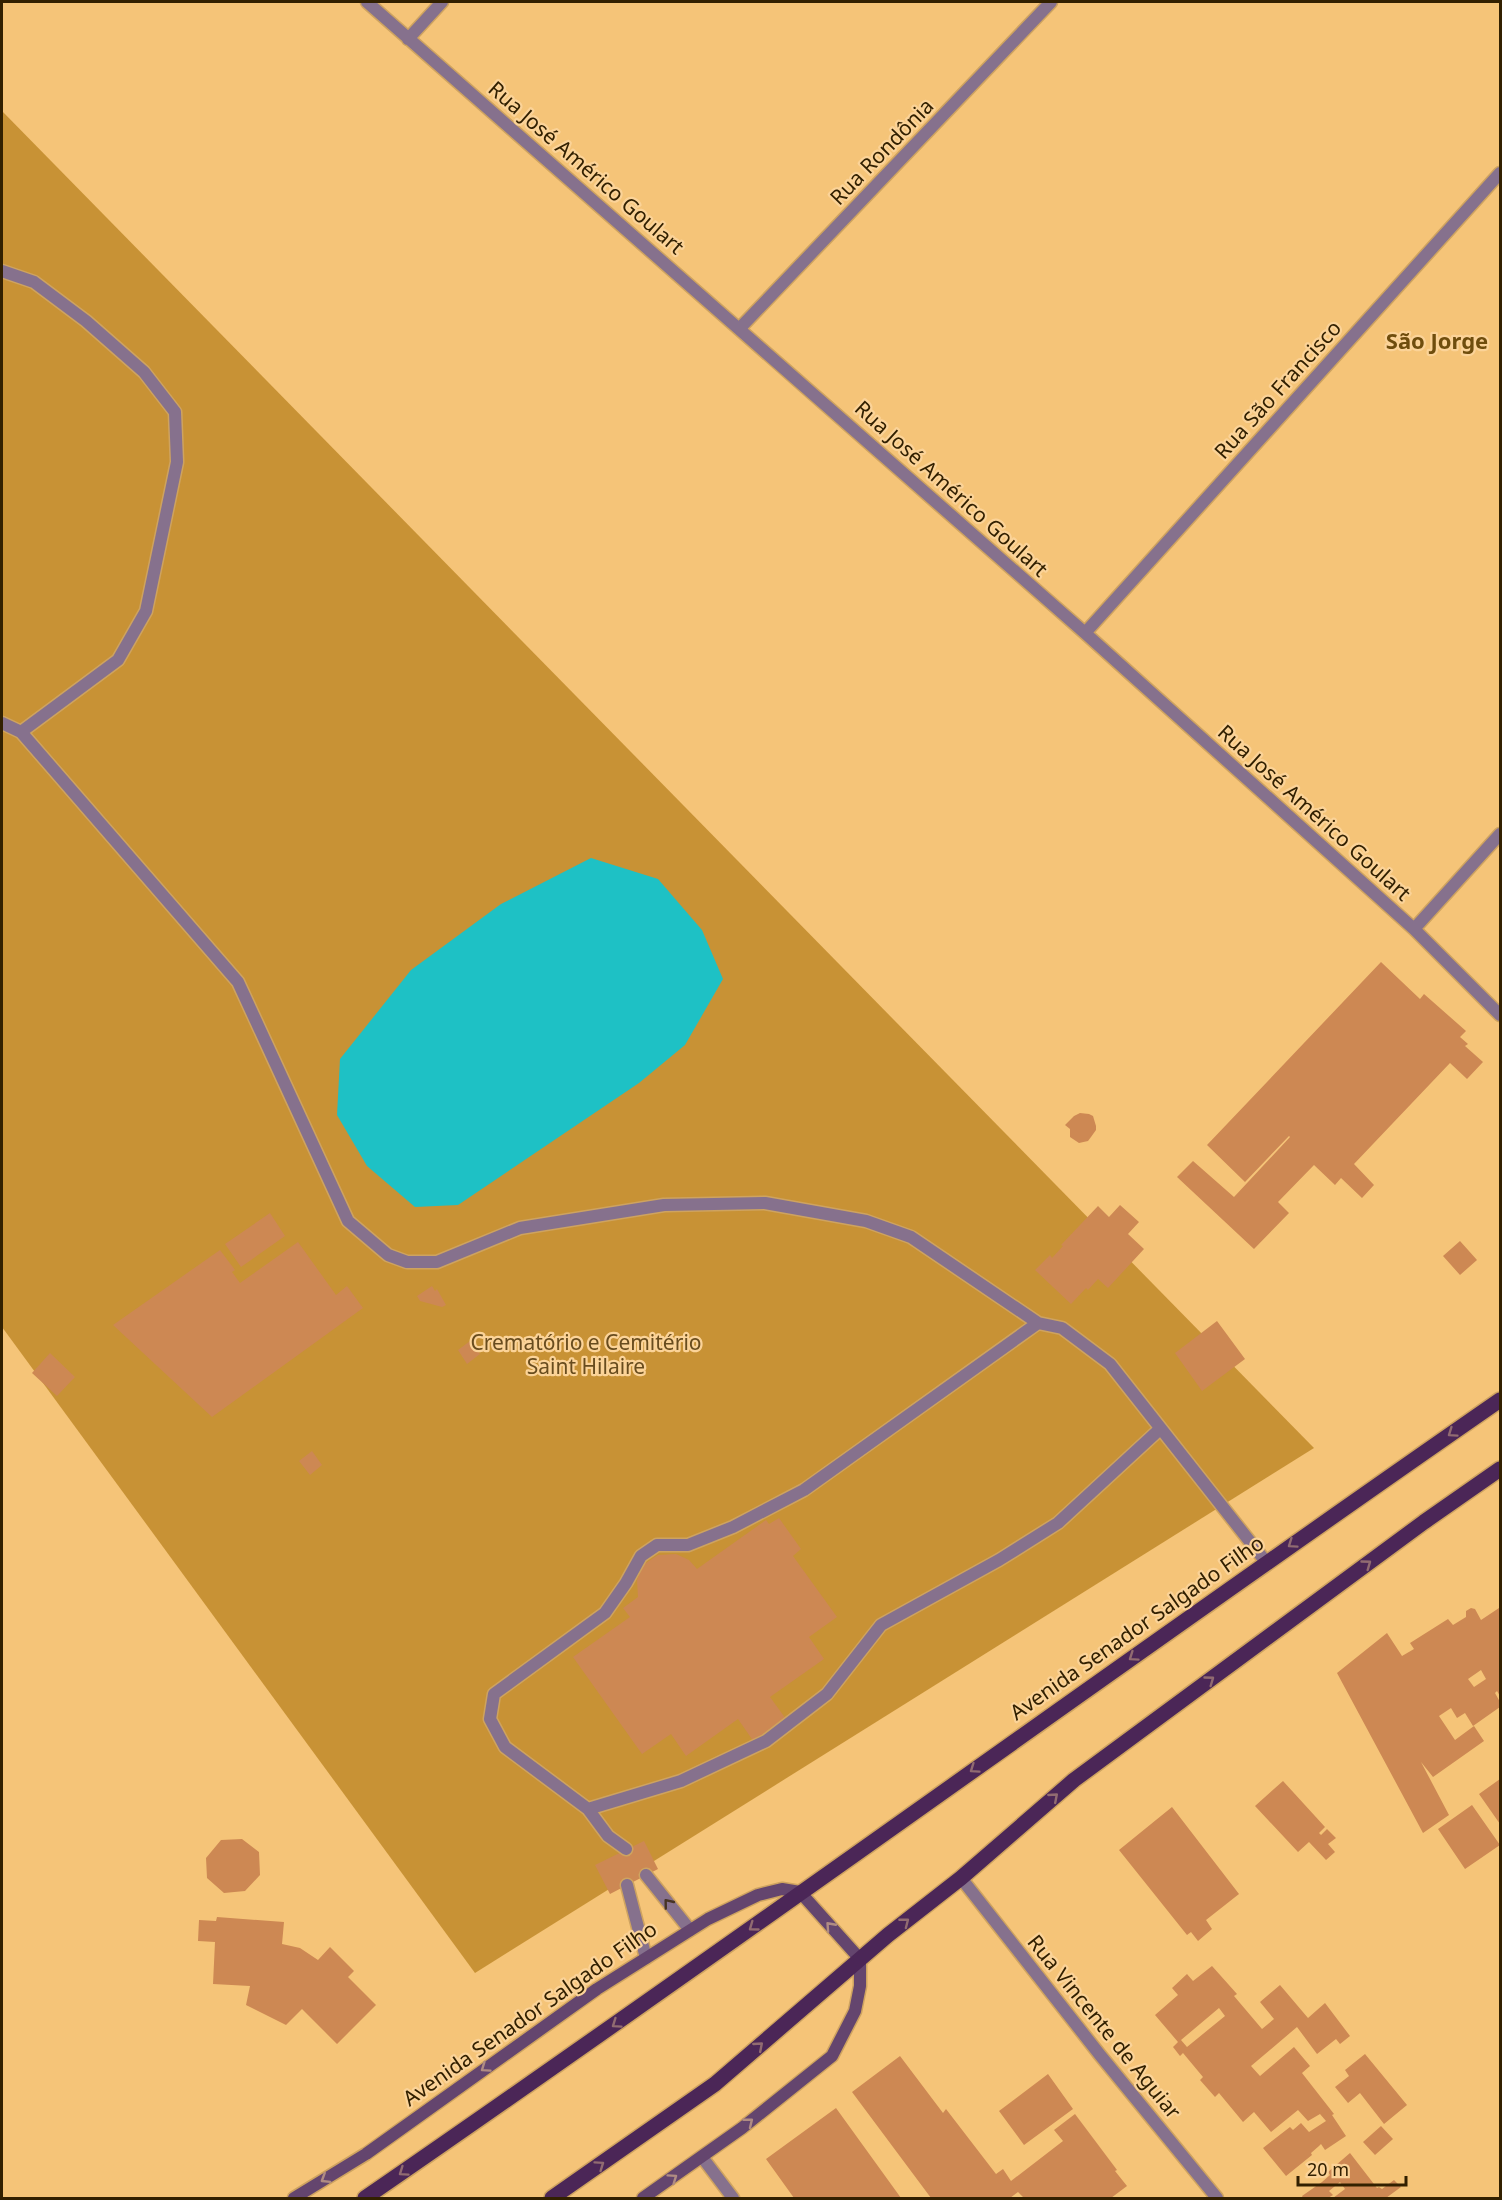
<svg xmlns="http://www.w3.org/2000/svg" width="1502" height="2200" font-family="'Noto Sans',sans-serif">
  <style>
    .green { fill: #c89235 }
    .water { fill: #1ec1c5 }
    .building { fill: #cd8853; fill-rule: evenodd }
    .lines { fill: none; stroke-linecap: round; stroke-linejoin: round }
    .lane-casing { stroke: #cea360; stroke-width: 15 }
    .street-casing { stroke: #cea360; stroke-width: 15 }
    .secondary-casing { stroke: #cea360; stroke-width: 15 }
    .primary-casing { stroke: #cea360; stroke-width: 18 }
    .lane { stroke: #86718d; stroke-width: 12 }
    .street { stroke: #86718d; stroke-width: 12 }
    .secondary { stroke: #64456e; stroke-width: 12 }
    .primary { stroke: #4b2657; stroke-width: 15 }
    .oneway { stroke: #916b71 }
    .oneway2 { stroke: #473423 }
    .oneway3 { stroke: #b08c83 }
    .labels { text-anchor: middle; stroke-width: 4.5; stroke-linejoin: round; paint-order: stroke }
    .street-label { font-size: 21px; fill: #322000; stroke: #fbd398 }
    .park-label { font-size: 21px; fill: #684c1e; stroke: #fbd398 }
    .neighbourhood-label { font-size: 22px; font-weight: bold; fill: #6f4d0d; stroke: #fbd398 }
  </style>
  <rect width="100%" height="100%" fill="#f5c478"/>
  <path class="green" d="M2,111L1314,1448L475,1973L2,1327Z"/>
  <path class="water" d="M591,858L658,879L702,930L723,979L685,1045L639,1083L458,1205L415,1207L367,1166L337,1115L340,1059L411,970L501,904Z"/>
  <path class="building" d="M1381,962L1420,999L1424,994L1466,1031L1460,1037L1468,1044L1465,1046L1483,1062L1467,1079L1450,1063L1354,1164L1374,1185L1362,1198L1341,1178L1335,1185L1314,1165L1278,1202L1289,1213L1254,1249L1177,1177L1193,1161L1234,1197L1290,1137L1289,1136L1245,1182L1207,1145Z
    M1080,1113L1089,1114L1093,1116L1096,1126V1130L1091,1137L1088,1141L1079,1143L1070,1137V1129L1065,1125L1074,1116Z
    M1120,1205L1139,1222L1128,1234L1144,1249L1108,1288L1098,1279L1088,1290L1086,1288L1071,1304L1035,1270L1050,1255L1052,1258L1063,1246L1061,1245L1098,1206L1109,1217Z
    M270,1213L285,1236L241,1267L225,1244Z
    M1460,1241L1477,1260L1460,1275L1443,1256Z
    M298,1242L336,1295L347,1286L363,1308L212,1417L113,1325L220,1250L235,1270L232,1272L240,1283Z
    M432,1286L435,1291L437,1289L446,1305L442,1307L420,1301L417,1296Z
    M1217,1321L1245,1359L1202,1391L1175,1353Z
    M470,1341L480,1354L467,1364L458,1350Z
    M50,1353L75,1377L57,1396L32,1373Z
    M312,1451L322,1465L310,1475L299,1461Z
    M779,1518L801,1549L793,1556L837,1617L809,1637L824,1659L770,1697L786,1719L754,1742L738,1719L686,1756L671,1734L642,1754L573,1657L630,1617L623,1608L638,1597L637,1580L643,1565L658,1555L676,1554L689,1560L697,1569L766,1520L769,1524Z
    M1471,1608L1475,1609L1481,1620L1499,1608L1500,1610V1696L1497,1691L1495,1693L1500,1702V1707L1473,1726L1465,1713L1457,1718L1451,1708L1439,1716L1455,1740L1474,1726L1484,1741L1433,1777L1421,1762L1449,1815L1423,1833L1337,1673L1387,1633L1402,1656L1414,1649L1410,1643L1448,1619L1453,1625L1466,1617V1611ZM1481,1670L1486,1679L1474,1687L1468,1679Z
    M1500,1779V1824L1479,1794Z
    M1283,1781L1325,1827L1319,1833L1321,1835L1327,1829L1336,1838L1328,1844L1335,1852L1326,1860L1309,1842L1298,1852L1255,1806Z
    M1472,1805L1500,1845L1465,1869L1438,1829Z
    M1172,1807L1239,1894L1206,1920L1212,1929L1198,1941L1191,1932L1187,1935L1119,1850Z
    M242,1839L259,1852L260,1875L245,1891L224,1893L207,1878L206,1858L221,1840Z
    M644,1841L658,1869L610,1894L595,1865Z
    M217,1917L284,1922L282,1944L300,1948L318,1960L330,1947L354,1971L348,1977L376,2005L337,2044L302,2009L286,2025L246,2005L250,1986L213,1984L215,1942L198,1941L199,1920L216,1921Z
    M1212,1966L1237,1994L1234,1996L1262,2029L1274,2019L1260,2002L1280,1985L1308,2018L1325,2003L1350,2036L1340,2044L1336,2039L1317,2054L1297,2027L1251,2066L1260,2076L1294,2047L1310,2066L1302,2073L1334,2114L1332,2115L1346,2136L1325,2150L1321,2144L1319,2146L1311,2153L1312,2155L1286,2176L1263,2148L1290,2127L1293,2130L1301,2123L1309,2132L1326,2121L1320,2114L1308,2121L1298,2110L1271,2132L1254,2112L1243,2122L1219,2093L1215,2097L1200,2080L1203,2077L1183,2053L1180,2056L1173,2047L1178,2042L1155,2015L1178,1995L1172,1988L1187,1974L1193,1981ZM1219,2008L1225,2016L1187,2047L1181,2040Z
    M1365,2054L1407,2105L1384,2124L1360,2093L1348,2103L1335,2087L1349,2076L1345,2070Z
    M900,2056L943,2113L946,2109L996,2174L1003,2169L1011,2181L1063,2141L1054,2130L1075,2114L1117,2170L1115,2171L1127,2186L1111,2198H1024L1018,2192L1010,2198H931L852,2092Z
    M1048,2074L1073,2109L1024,2145L999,2111Z
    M836,2108L901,2198H794L766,2159Z
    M1381,2126L1393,2139L1375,2155L1363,2142Z
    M1350,2153L1377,2188L1379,2187L1382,2189L1394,2180L1401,2187L1386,2198H1333L1345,2189L1340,2182L1329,2191L1333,2195L1328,2198H1303L1302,2196L1322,2182L1330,2175L1328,2172Z"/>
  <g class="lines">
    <g class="lane-casing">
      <path id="lane" d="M2,271L34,282L86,321L144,372L175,412L177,462L146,611L118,660L21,732
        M2,723L21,732L238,982L348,1221L388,1255L407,1262H437L520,1228L664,1205L765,1203L866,1221L911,1237L1038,1323
        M588,1809L681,1781L766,1741L827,1694L881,1625L999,1560L1058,1523L1160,1429
        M626,1849L608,1836L588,1809L505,1747L490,1719L494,1694L605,1613L626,1583L641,1556L657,1545H688L733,1527L804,1490L1038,1323L1062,1328L1110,1364L1266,1562
        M646,1875L690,1930
        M627,1885L646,1958"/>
    </g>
    <g class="street-casing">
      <path id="street" d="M367,2L1085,633L1414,929L1500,1015
        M408,39L442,2
        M740,328L1051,2
        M1085,633L1500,173
        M1414,929L1500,834
        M961,1878L1100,2055L1217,2198
        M702,2157L733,2198"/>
    </g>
    <g class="secondary-casing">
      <path id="secondary" d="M294,2198L366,2154L597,1989L708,1919L758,1895L782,1889L800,1892L860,1959V1986L855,2011L832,2056L742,2128L643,2198"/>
    </g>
    <g class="primary-casing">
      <path id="primary" d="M365,2198C746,1936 1120,1663 1500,1400
        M552,2198L715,2084L888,1935L961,1878L1074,1780L1424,1522L1500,1469"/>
    </g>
    <use href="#lane" class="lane"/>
    <use href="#street" class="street"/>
    <use href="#secondary" class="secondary"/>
    <use href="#primary" class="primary"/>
  </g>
  <defs><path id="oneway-chevron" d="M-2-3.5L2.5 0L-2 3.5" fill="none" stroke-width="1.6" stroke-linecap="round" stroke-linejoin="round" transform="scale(1.5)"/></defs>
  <g class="oneway">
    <use href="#oneway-chevron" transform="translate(1452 1433) rotate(145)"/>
    <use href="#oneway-chevron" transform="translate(1292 1544) rotate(145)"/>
    <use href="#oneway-chevron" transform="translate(1367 1564) rotate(-36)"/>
    <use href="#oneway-chevron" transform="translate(1133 1657) rotate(145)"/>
    <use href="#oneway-chevron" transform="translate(1210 1680) rotate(-36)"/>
    <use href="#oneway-chevron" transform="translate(974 1769) rotate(145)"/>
    <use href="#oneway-chevron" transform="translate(1054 1797) rotate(-41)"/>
    <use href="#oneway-chevron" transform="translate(905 1922) rotate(-38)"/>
    <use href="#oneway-chevron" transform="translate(753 1927) rotate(144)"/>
    <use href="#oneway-chevron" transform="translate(616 2024) rotate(145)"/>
    <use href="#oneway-chevron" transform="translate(759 2046) rotate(-41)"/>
    <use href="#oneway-chevron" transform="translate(600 2165) rotate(-35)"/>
    <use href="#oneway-chevron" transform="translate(403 2172) rotate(145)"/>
  </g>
  <use class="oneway2" href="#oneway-chevron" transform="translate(668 1903) rotate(-129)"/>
  <g class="oneway3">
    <use href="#oneway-chevron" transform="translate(830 1926) rotate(-132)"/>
    <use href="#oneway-chevron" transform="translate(485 2068) rotate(145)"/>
    <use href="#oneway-chevron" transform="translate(749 2122) rotate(-39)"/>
    <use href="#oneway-chevron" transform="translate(673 2178) rotate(-35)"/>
    <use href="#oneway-chevron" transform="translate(325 2179) rotate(148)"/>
  </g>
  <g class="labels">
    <g class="street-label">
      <text transform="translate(882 152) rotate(-46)" y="7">Rua Rondônia</text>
      <text transform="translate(586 168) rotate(41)" y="7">Rua José Américo Goulart</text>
      <text transform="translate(1278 390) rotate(-48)" y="7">Rua São Francisco</text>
      <text transform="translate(951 489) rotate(42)" y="7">Rua José Américo Goulart</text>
      <text transform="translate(1314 813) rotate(42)" y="7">Rua José Américo Goulart</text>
      <text transform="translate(1137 1628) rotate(-35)" y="7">Avenida Senador Salgado Filho</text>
      <text transform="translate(530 2014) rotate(-35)" y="7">Avenida Senador Salgado Filho</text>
      <text transform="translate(1104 2027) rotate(51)" y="7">Rua Vincente de Aguiar</text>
    </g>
    <g class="park-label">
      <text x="586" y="1350">Crematório e Cemitério<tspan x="586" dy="24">Saint Hilaire</tspan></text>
    </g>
    <g class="neighbourhood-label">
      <text x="1437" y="349">São Jorge</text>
    </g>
  </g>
  <rect width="1502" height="2200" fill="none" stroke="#322000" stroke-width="6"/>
  <path d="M1298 2176v9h108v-9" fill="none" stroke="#322000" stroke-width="3"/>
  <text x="1307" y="2176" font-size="18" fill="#322000" stroke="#fbd398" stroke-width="4.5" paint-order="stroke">20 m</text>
</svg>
